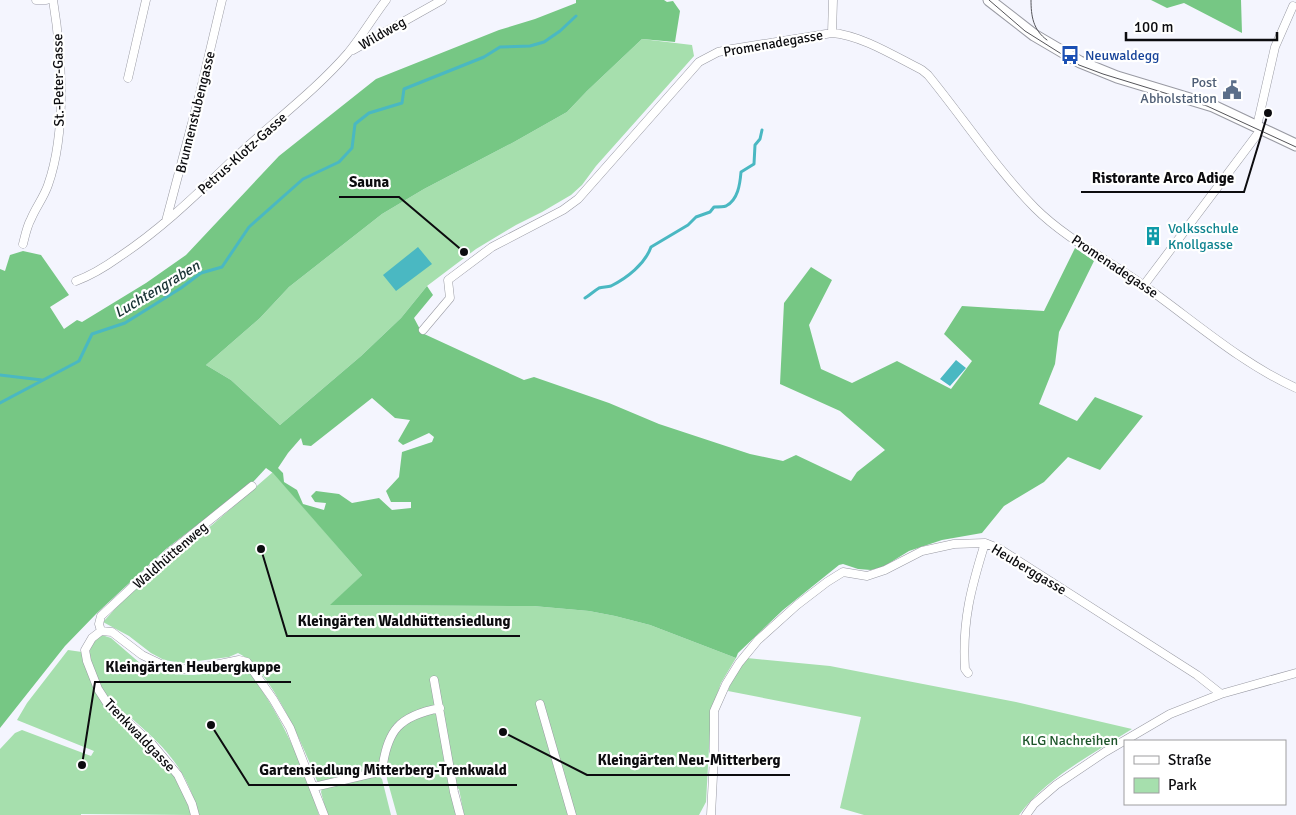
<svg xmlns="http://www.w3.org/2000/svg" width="1296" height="815" font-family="Signika,sans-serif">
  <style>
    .green { fill: #a6dfad }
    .forest { fill: #76c784; fill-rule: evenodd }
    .water { fill: #4ab8c2 }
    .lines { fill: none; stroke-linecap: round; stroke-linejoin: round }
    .stream { stroke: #4ab8c2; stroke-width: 3 }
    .street-casing { stroke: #999aa3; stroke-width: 9 }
    .secondary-casing { stroke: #999aa3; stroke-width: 13 }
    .street { stroke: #fff; stroke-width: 8 }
    .secondary { stroke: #fff; stroke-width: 11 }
    .tram { stroke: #55555a; stroke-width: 1 }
    .labels { text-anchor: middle; stroke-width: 4.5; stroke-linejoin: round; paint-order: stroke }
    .street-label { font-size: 14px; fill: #0c0c0f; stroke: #fff }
    .transit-label { font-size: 14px; fill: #164399; stroke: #fff; text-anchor: start }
    .service-label { font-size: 14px; fill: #4e5e75; stroke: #fff; text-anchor: end }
    .culture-label { font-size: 14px; fill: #0d838f; stroke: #fff; text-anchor: start }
    .park-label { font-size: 14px; fill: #1d552a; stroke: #fff }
    .water-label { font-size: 15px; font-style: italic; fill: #183133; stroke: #fff }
    .leader { fill: none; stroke: #0c0c0f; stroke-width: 2 }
    .callout-dot { fill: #0c0c0f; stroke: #fff; stroke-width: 2 }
    .callout-label { font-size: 15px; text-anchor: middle; font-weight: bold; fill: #0c0c0f; stroke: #fff; stroke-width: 4.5; stroke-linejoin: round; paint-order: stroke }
  </style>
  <rect width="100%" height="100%" fill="#f4f5fe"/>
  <path class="green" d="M642,39L692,45L694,56L596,166L582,185L571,195L542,212L516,225L476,249L427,286L401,318L361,356L280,425L231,380L206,365L260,318L289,287L382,214L424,189L514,142L567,112L587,91Z
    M273,472L362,575L331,605L533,606L589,611L615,616L650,625L736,658L721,683L711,712L706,802L699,815H464L459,789L450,786L456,815H397L387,779L386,765L364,773L321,783L317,781C304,747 270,668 238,653L229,657L182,663L164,660L151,653L129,636L103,622L126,597L150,573L212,525Z
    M102,635L111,638L141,664L170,674L193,675L214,673L237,666L246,668C280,712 302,762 319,815H199C186,768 166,748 130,717L124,723L172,771L179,781L192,815L81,814V815H0V749L15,733L22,730L91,756L94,751L17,720L27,703L68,650L89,653L94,639Z
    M747,658L830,666L1016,702L1132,729C1093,754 1047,777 1019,815H864L840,808L861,717L728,691L733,675Z
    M378,775L382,779L391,815H327L321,792L322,788Z"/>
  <path class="forest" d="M576,0H664L667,2L673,1L680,11L675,42L642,39L587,91L567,112L514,142L424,189L382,214L289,287L260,318L206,365L231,380L280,425L361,356L401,318L427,286L433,295L414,318L422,333L524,380L534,377L609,403L659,424L750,454L783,461L796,455L851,481L857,472L885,450L840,411L780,384L784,303L811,267L832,280L809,325L821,369L852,383L897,361L951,389L972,361L944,334L962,306L1044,311L1075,248L1094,261L1059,332L1055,364L1039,404L1077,421L1095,397L1143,416L1100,470L1068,457L1044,482L1004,506L982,533L942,540L909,551L883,567L871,570L858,569L843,564L839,565L783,610L738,653L736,658L650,625L615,616L589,611L533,606L330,605L362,575L273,473L266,468L253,482L166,549L97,613L65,646L0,728V269L5,271L10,255L23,251L41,255L69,295L50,307L64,329L77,320L82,322L146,283L186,255L279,156L376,79L499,30L535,19L576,3ZM372,398L395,418L410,420L398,441L403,445L429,433L434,437L432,442L402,452L399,477L386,491L391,502H411V508L392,510L379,498L352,503L339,494L316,491L311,496L315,502L326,503L324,510L303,504L297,490L284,482L283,473L278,468L288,453L301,438L303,445L311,446Z
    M1151,0H1241L1242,33L1184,3L1167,8Z"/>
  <path class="water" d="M418,247L432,264L396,291L383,275Z
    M956,360L966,368L950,386L940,379Z"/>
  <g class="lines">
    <path class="stream" d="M585,298C590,295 594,291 599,288C602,287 607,287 611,286C627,278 645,264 651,247L688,225L696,217L710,212L714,207C717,207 723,207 726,206C738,200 740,184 741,172L754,164L755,145L760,139L762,130
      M0,375L42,380
      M0,403L79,361L92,334L125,323L181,288L201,273L222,267L249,227L303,179L339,162L352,148L355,124L369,113L402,103L404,89L484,57L500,47L530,46L544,42L560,31L576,16"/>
    <g class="street-casing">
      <path id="street" d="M36,0H46
        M832,33L833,0
        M353,50L442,0
        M128,78L146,0
        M1257,126L1275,47L1293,6
        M166,221L199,97L222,0
        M23,244C25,236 27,226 31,219C36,207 44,197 48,185C67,131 62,55 53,0
        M76,281C92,275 105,267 119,257C163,228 199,192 237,156C274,121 315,91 348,53C362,36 373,17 386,0
        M1144,285L1262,128
        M423,330L450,298L448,280L492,247L563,210L578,199L699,62L718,52L732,49L832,33C861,35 896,57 922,70L928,75C964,119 995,167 1035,208C1066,239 1110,261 1146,287C1195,322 1241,363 1296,388
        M101,631L112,632L142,655L167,667L184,669L200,668L239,660L247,662L273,699L290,728L324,815
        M101,631L92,638L85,650L87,661L98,689L107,703L152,744L178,775L192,804L195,815
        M101,631L99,624L101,616L169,553L252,486
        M968,673L965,669C962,621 971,588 985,543
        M434,680L454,792L460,815
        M540,704L572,815
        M314,787L382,771C387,730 399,716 440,708
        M711,815L714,756V711L726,684L739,663L758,640L797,605L827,582L843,572L867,576L885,570L922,551L954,544L985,543L1000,549L1197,675L1221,694L1296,673
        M1026,815L1034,804L1056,785L1105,752L1170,714L1221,694"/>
    </g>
    <g class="secondary-casing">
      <path id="secondary" d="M989,0L1034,35L1080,62L1117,77L1213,106L1296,145"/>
    </g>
    <use href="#street" class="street"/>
    <use href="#secondary" class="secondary"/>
    <path class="tram" d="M989,0L1025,31L1079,65L1103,74L1207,106L1296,147
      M1031,0C1031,16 1033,30 1047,40"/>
  </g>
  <defs>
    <g id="bus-bare" transform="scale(1.5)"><path d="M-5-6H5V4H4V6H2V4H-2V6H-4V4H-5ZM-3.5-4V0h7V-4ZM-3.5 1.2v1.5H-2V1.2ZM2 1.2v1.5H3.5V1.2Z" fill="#1a4fb4" stroke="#fff" stroke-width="2.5" paint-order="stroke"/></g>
    <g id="civic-bare" transform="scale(1.5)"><path d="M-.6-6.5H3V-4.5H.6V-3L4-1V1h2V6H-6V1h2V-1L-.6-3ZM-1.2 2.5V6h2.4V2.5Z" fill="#5c6f8a" stroke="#fff" stroke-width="2.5" paint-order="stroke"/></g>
    <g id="building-bare" transform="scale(1.5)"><path d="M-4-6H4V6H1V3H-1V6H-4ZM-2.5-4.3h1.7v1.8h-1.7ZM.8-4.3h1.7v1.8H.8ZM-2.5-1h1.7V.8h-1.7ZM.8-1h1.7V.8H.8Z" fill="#0f9aa8" stroke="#fff" stroke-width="2.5" paint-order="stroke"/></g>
  </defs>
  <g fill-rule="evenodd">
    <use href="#bus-bare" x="1070" y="55"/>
    <use href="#civic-bare" x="1232" y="90"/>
    <use href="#building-bare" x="1153" y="236"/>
  </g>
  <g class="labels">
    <g class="street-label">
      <text transform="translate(382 33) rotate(-30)" y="5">Wildweg</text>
      <text transform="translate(773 43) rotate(-10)" y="5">Promenadegasse</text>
      <text transform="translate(58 80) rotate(-91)" y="5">St.-Peter-Gasse</text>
      <text transform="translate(195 112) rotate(-76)" y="5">Brunnenstubengasse</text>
      <text transform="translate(242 153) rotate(-42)" y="5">Petrus-Klotz-Gasse</text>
      <text transform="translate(1115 266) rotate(34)" y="5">Promenadegasse</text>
      <text transform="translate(170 555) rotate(-41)" y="5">Waldhüttenweg</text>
      <text transform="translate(1029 569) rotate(31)" y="5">Heuberggasse</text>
      <text transform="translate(140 735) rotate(46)" y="5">Trenkwaldgasse</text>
    </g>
    <g class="transit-label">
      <text x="1085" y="60">Neuwaldegg</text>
    </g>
    <g class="service-label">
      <text x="1217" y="87">Post<tspan x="1217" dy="16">Abholstation</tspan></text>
    </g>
    <g class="culture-label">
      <text x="1168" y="233">Volksschule<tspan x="1168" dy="16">Knollgasse</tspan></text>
    </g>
    <g class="park-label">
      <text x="1070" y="745">KLG Nachreihen</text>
    </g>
    <g class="water-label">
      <text transform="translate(157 289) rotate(-31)" y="5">Luchtengraben</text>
    </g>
  </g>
  <path class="leader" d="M1268 113L1244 192H1081M464 252L399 197H339M261 549L287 636H520M82 765L95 682H291M503 732L587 775H790M211 725L249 785H517"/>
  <g class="callout-dot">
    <circle cx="1268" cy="113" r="5"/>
    <circle cx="464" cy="252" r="5"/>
    <circle cx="261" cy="549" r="5"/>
    <circle cx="82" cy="765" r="5"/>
    <circle cx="503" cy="732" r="5"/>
    <circle cx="211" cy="725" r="5"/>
  </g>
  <g class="callout-label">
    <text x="1163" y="183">Ristorante Arco Adige</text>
    <text x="369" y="187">Sauna</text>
    <text x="404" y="626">Kleingärten Waldhüttensiedlung</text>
    <text x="193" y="672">Kleingärten Heubergkuppe</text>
    <text x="689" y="765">Kleingärten Neu-Mitterberg</text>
    <text x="383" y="775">Gartensiedlung Mitterberg-Trenkwald</text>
  </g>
  <rect x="1124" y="740" width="162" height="65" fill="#ffffff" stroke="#9e9e9f"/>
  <rect x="1134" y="756" width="25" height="8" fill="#ffffff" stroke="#9e9e9f"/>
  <text x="1168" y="765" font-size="15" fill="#0c0c0f">Straße</text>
  <rect x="1134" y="778" width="25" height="15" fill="#a6dfad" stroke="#9e9e9f"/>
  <text x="1168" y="790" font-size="15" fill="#0c0c0f">Park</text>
  <path d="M1126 32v8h151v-8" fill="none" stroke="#0c0c0f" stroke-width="2.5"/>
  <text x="1134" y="32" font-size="15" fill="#0c0c0f" stroke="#ffffff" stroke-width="4" paint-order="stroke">100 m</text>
</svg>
